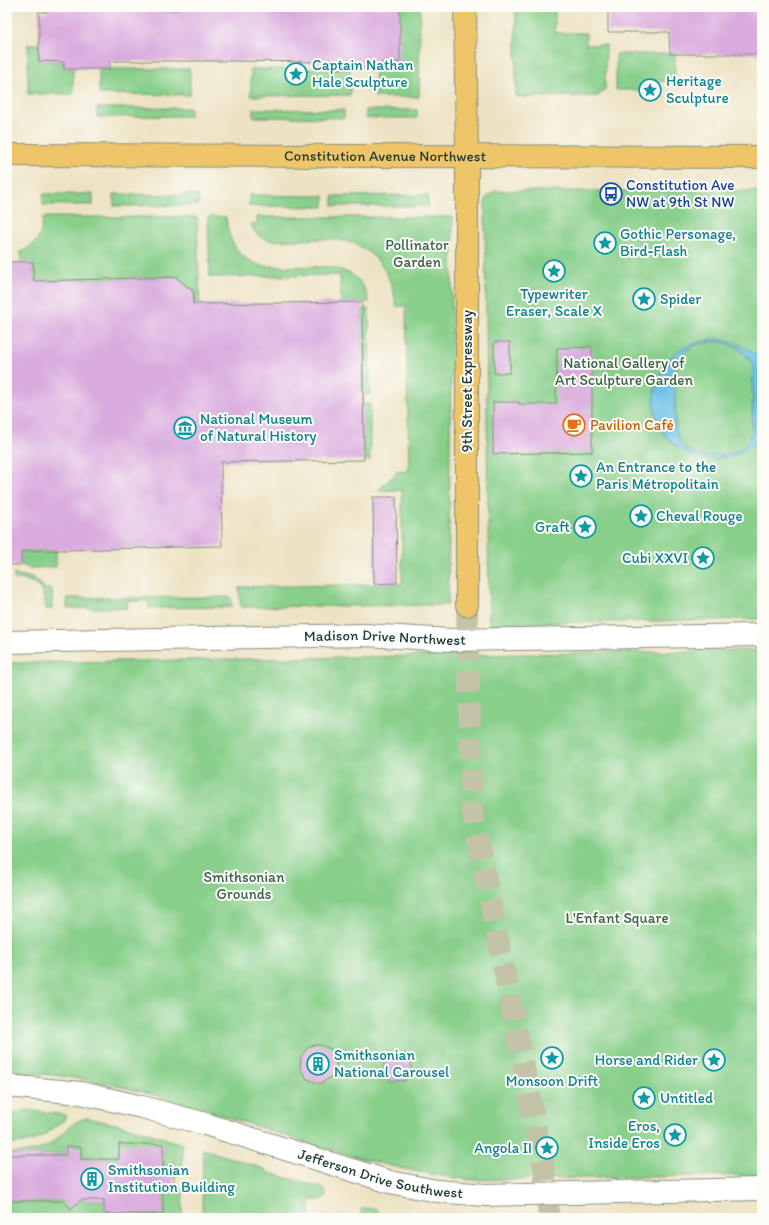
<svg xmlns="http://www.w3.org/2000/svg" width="769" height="1225" font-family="Itim,sans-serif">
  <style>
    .green { fill: #88cf8a; stroke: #54865f }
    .water { fill: #6ac0e7; stroke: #447e8e; fill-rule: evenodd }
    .building { fill: #d9aade }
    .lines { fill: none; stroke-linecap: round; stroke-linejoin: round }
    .highway-tunnel { stroke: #c4c2a7; stroke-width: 22; stroke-dasharray: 22 11; stroke-linecap: butt }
    .minor-casing { stroke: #86907c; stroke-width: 24 }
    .major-casing { stroke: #86907c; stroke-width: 24 }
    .highway-casing { stroke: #86907c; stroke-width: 24 }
    .minor { stroke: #fff; stroke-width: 22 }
    .major { stroke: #eec569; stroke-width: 22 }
    .highway { stroke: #eec569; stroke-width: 22 }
    .labels { text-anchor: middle; stroke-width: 4; stroke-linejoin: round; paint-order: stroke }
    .culture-label { font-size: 15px; fill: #0d838f; stroke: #fdfcf7; text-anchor: start }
    .street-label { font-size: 15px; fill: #1f3d34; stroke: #fdfcf7 }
    .transit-label { font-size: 15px; fill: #164399; stroke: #fdfcf7; text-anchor: start }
    .park-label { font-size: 15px; fill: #39624a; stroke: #fdfcf7 }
    .food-label { font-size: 15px; fill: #c56008; stroke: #fdfcf7; text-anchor: start }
  </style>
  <rect width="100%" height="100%" fill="#fdfcf7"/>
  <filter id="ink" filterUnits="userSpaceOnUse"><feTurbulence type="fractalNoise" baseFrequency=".025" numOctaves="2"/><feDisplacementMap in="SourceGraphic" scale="8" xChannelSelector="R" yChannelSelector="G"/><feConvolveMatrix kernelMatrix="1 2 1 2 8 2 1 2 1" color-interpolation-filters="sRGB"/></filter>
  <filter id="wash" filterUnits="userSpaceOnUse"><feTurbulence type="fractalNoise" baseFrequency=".012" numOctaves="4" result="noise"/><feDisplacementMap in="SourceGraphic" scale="16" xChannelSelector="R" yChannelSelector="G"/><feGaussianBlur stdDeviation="0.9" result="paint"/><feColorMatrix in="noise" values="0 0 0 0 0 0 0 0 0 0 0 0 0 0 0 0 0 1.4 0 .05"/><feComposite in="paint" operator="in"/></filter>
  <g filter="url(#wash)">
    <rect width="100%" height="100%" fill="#ede3c4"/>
    <path class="green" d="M400,7H420L419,97H375V69H382V62Z
      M516,7H555V33H586V45H606L605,90L598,96L516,97Z
      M28,44H39V61L64,62V69H73V94H28Z
      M616,54H675V81H650V90H616Z
      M99,69H190V95L99,94Z
      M251,69H350V95L251,96Z
      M97,108H190V116L97,117Z
      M253,109L344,110V118L253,117Z
      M366,110H417V118H366Z
      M495,191H762V619L489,624L485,203L487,197Z
      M43,194H93V205H43Z
      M114,194L198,195V205L114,206Z
      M249,195L324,196V207L249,206Z
      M428,195V206H333V196Z
      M43,217H197L200,311H193L194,289H190L180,281V277L34,281L33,262H21V252C38,243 42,236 43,217Z
      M208,217H226C228,242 238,258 262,266L329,267C351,271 364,279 369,302H341L340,275L210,277Z
      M257,217H453L448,605L242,607L240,603L239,587L402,584V490L377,491L395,474L396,472L409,471L406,306H396C393,275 376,249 345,241C328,237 309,240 292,240C282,240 268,243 259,236C255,233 253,229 251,224H257Z
      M362,309H369L370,394L363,395Z
      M363,404H370V460H364Z
      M56,550V567L30,568L21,565V551Z
      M14,574L33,578L45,589H52V609H46C43,587 37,580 14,579Z
      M231,597L232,607L149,608V601H127V608H67V598Z
      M762,650V1175L475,1180C314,1165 170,1075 7,1072V663Z
      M29,1110L66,1115L65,1119C45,1135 37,1144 9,1144V1124H7V1118L15,1113Z
      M88,1118L129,1127L182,1144L183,1169H163V1144L119,1159H81L80,1147L66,1146V1155H7V1153C21,1153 34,1153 47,1146C61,1138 72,1119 88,1118Z
      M203,1149L265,1169L266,1172L323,1188L325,1190L326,1196L322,1200H310V1218H202Z
      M163,1190H183L182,1218H7V1201H66L69,1207H73L76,1200H119L163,1214Z
      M367,1208L377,1210L384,1218H361V1209Z"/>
    <path class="water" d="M716,339C731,342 754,347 762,363C765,370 762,424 762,435C735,466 692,468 665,435C645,410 654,365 681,349C693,343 703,341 716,339ZM708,342H722L737,347L749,358L753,365L752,432C750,438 745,446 740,449C724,459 691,460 680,442C672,431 676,384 676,369C682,350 689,346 708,342Z"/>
    <g id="blocks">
      <path class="building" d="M48,7L178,10L181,7H264L266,10H340L343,7H400V62H382V69H336V62L222,61H110V69H64V62L39,61V12H46Z
        M608,7H762V54H670L669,32H608Z
        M7,262H33L34,281L176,277L194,292L193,304L362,302L364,460L221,462L222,546L21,551V565H7Z
        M494,342H510V373H494Z
        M592,347V452L493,454V402H519V404H556L557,348Z
        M373,497H396L397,583L374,584Z
        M314,1045H320L331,1049L337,1059L335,1072L331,1077L320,1084L307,1079L300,1069L301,1056L308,1047Z
        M390,1054H406L405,1060H411V1076H405V1081H390V1075H384V1060H390Z
        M119,1144H163V1169H174V1190H163V1214H104V1200H81L71,1209L63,1201H7V1155H66V1146L81,1147V1159H119Z"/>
    </g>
  </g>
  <g filter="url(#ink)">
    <use href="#blocks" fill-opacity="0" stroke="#86907c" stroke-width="1"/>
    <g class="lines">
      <path class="highway-tunnel" d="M467,605L472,810L544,1168L549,1218"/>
      <g class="minor-casing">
        <g id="minor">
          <path id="s1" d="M7,642L364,635L451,640L762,635"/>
          <path id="s2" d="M7,1086L81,1093L142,1107L202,1123L390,1182L437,1191L485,1195L762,1189"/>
        </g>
      </g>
      <g class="major-casing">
        <path id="major" d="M465,7L467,157"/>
      </g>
      <g class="highway-casing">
        <g id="highway">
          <path id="s3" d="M7,155L762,157"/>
          <path d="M467,157V605"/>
        </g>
      </g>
      <use href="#minor" class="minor"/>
      <use href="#major" class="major"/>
      <use href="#highway" class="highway"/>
    </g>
  </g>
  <defs>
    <g id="sight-ring" transform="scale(1.15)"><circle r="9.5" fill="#fdfcf7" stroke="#0f9aa8" stroke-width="1.5"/><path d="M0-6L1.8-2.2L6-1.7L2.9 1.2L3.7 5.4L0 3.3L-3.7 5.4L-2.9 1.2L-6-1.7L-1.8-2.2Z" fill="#0f9aa8"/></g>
    <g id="bus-ring" transform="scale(1.15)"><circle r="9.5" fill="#fdfcf7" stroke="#1a4fb4" stroke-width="1.5"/><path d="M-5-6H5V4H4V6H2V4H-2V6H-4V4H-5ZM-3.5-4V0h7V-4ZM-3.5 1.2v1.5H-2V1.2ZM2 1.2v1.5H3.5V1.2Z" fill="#1a4fb4"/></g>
    <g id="cafe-ring" transform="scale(1.15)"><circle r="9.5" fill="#fdfcf7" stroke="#e8710a" stroke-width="1.5"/><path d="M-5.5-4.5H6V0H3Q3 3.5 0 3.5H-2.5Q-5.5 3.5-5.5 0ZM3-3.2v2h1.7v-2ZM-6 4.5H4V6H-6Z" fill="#e8710a"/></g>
    <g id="museum-ring" transform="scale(1.15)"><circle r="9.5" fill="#fdfcf7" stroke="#0f9aa8" stroke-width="1.5"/><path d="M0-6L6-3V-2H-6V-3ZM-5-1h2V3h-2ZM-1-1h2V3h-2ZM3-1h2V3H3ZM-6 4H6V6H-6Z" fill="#0f9aa8"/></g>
    <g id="building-ring" transform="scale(1.15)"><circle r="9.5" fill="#fdfcf7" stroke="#0f9aa8" stroke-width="1.5"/><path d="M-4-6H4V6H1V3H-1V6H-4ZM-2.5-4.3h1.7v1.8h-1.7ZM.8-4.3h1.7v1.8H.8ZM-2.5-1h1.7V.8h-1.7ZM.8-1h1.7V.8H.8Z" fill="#0f9aa8"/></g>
  </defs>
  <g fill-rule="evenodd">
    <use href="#sight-ring" x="296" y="74"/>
    <use href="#sight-ring" x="650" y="90"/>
    <use href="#bus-ring" x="611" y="194"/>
    <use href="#sight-ring" x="605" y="243"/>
    <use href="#sight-ring" x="554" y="271"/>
    <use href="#sight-ring" x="644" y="299"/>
    <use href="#cafe-ring" x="574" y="425"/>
    <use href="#museum-ring" x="185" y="428"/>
    <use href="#sight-ring" x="581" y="476"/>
    <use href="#sight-ring" x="641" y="516"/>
    <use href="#sight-ring" x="585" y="527"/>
    <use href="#sight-ring" x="703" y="558"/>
    <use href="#sight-ring" x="552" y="1058"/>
    <use href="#sight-ring" x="714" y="1060"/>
    <use href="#building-ring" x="318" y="1064"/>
    <use href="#sight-ring" x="644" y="1098"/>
    <use href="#sight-ring" x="675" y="1135"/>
    <use href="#sight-ring" x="547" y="1148"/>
    <use href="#building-ring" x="92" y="1179"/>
  </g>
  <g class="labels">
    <g class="culture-label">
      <text x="312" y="70">Captain Nathan<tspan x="312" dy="17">Hale Sculpture</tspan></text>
      <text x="666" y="86">Heritage<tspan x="666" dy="17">Sculpture</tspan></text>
      <text x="620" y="239">Gothic Personage,<tspan x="620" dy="17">Bird-Flash</tspan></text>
      <text x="554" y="299" text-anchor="middle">Typewriter<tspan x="554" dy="17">Eraser, Scale X</tspan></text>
      <text x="660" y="304">Spider</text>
      <text x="200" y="424">National Museum<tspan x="200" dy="17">of Natural History</tspan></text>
      <text x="596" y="472">An Entrance to the<tspan x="596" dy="17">Paris Métropolitain</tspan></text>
      <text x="656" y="521">Cheval Rouge</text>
      <text x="570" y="532" text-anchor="end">Graft</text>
      <text x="688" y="563" text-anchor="end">Cubi XXVI</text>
      <text x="334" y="1060">Smithsonian<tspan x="334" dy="17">National Carousel</tspan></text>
      <text x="698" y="1065" text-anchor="end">Horse and Rider</text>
      <text x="552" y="1086" text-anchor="middle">Monsoon Drift</text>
      <text x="660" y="1103">Untitled</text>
      <text x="660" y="1131" text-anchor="end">Eros,<tspan x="660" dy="17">Inside Eros</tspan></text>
      <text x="532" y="1153" text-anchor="end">Angola II</text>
      <text x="108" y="1175">Smithsonian<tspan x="108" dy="17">Institution Building</tspan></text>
    </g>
    <g class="street-label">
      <text dy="5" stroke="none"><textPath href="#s3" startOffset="378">Constitution Avenue Northwest</textPath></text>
      <text transform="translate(467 381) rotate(-90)" y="5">9th Street Expressway</text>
      <text dy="5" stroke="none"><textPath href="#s1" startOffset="378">Madison Drive Northwest</textPath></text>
      <text dy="5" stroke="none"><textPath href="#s2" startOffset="385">Jefferson Drive Southwest</textPath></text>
    </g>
    <g class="transit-label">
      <text x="626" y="190">Constitution Ave<tspan x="626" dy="17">NW at 9th St NW</tspan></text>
    </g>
    <g class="park-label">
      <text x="417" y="250">Pollinator<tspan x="417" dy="17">Garden</tspan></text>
      <text x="624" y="368">National Gallery of<tspan x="624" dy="17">Art Sculpture Garden</tspan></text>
      <text x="244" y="882">Smithsonian<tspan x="244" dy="17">Grounds</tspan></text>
      <text x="617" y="923">L'Enfant Square</text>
    </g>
    <g class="food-label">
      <text x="590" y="430">Pavilion Café</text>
    </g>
  </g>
  <rect width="769" height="1225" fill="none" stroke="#fdfcf7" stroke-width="24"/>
</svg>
